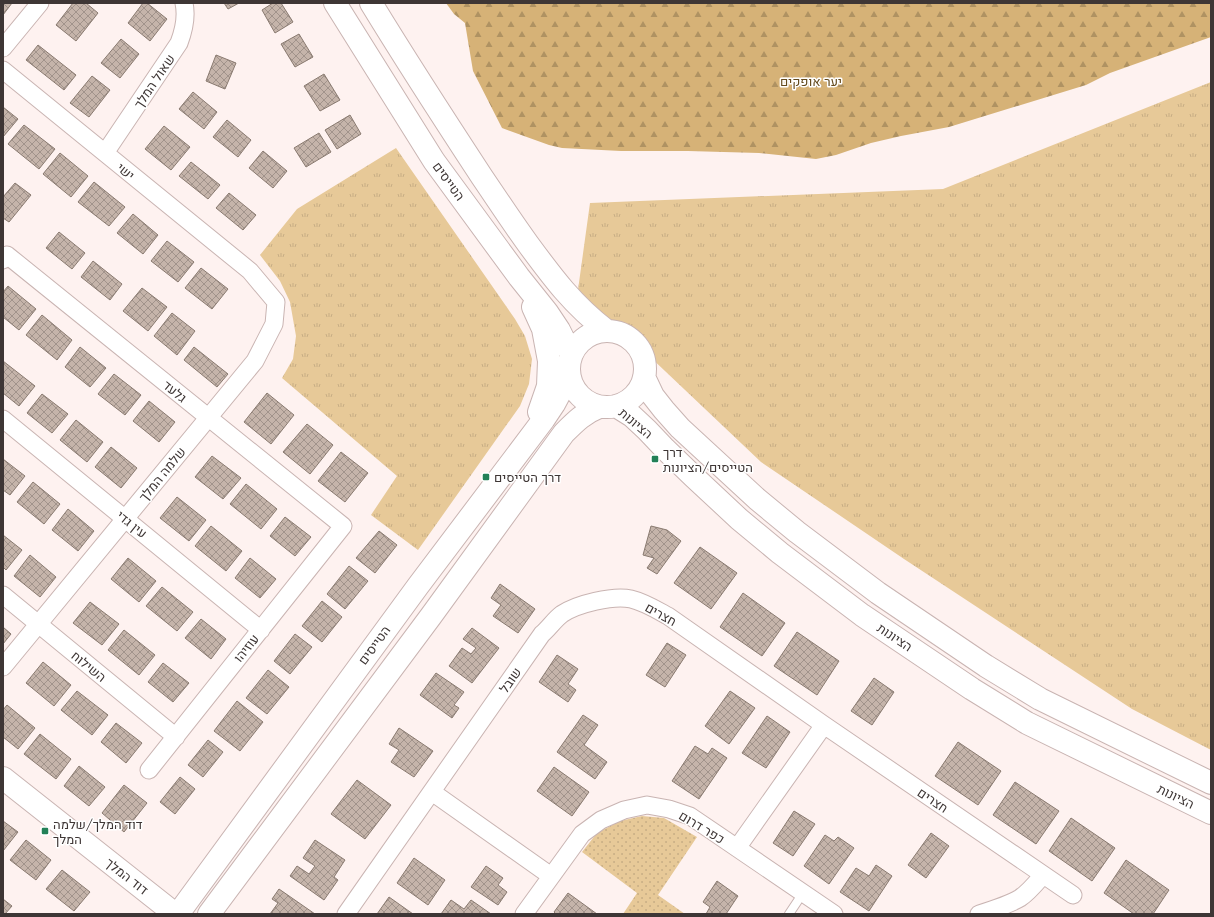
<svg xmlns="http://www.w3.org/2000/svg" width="1214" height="917" font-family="Quicksand,Heebo,sans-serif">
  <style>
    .grass { fill: url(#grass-tufts) }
    .forest { fill: url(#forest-firs) }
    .park { fill: url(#park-dots) }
    .building { fill: url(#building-cross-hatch); stroke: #897a70 }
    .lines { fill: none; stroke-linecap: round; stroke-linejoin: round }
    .lane-casing { stroke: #c9b4b2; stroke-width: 10 }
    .street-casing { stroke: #c9b4b2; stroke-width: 19 }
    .secondary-casing { stroke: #c9b4b2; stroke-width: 24 }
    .lane { stroke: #fff; stroke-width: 8 }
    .street { stroke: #fff; stroke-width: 17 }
    .secondary { stroke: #fff; stroke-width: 22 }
    .poi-dot { fill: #228057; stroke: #fff; stroke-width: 1.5 }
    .labels { text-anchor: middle; stroke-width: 3; stroke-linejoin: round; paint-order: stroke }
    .street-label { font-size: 13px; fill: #3e3635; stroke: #fff }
    .park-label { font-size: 13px; fill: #644a1d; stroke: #fff }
    .poi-label { font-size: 13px; fill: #3e3635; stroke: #fff; text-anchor: start }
  </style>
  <defs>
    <pattern id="grass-tufts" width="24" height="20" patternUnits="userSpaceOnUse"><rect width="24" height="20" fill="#e7c998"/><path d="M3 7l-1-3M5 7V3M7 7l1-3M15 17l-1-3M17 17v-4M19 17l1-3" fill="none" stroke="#c7ad84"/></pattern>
    <pattern id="forest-firs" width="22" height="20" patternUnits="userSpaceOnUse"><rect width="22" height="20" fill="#d6b277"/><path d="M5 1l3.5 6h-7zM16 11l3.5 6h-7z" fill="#af9262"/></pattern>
    <pattern id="park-dots" width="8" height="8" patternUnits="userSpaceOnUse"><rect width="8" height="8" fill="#e7c998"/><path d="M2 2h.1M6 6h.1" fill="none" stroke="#c7ad84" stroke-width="1.8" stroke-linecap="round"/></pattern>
    <pattern id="building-cross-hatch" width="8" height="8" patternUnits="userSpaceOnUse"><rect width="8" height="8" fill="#c5b4aa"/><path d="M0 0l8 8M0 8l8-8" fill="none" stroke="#a1938b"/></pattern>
  </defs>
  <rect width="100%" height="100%" fill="#fef2f0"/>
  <path class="grass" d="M1211,82V750L1132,709L904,559L761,462L627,335L577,297L590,203L943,189Z
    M396,148L515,319L525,336L532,359L529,384L520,406L418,550L371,515L397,476L282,378L293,359L296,336L290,302L280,281L260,255L297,209Z"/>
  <path class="forest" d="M446,3H1211V37L1110,73L1086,85L949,127L901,136L871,143L836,155L816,159L759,153L688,151H621L562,148L549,145L502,128L473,71L465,23L454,14Z"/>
  <path class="park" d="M642,816L664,818L697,837L658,895L685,914H623L637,893L582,852L597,833L620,821Z"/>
  <path class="building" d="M3,3H12L3,15Z
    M73,3H86L98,13L76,41L56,25Z
    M143,3H147L167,19L150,41L128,23Z
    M224,3H239L228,9Z
    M273,3H281L293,22L275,33L262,10Z
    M299,34L313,57L295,67L281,44Z
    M121,39L139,54L120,78L101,63Z
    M38,45L76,75L64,90L26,60Z
    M216,55L236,63L225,89L206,81Z
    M324,74L340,100L320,111L304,86Z
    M92,76L110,90L89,117L70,103Z
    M193,92L217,112L204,129L179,109Z
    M3,107L18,119L3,137Z
    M350,115L361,134L337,149L325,130Z
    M227,120L251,140L238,157L213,137Z
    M24,125L55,149L39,169L8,144Z
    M164,126L190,147L171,170L145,149Z
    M319,133L331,152L306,167L294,148Z
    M263,151L287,171L273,188L249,168Z
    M60,153L88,176L71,197L43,174Z
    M191,162L220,185L208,199L179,176Z
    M94,182L125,207L109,226L78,202Z
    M15,183L31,195L9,222L3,218V197Z
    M229,193L256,215L243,230L216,208Z
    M133,214L158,235L143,254L117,233Z
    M59,232L85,253L72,269L46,248Z
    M167,241L194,262L178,282L151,261Z
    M93,261L122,284L110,300L81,277Z
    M201,268L228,289L212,309L185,288Z
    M8,286L36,309L19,330L3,317V292Z
    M142,288L167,307L148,331L123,311Z
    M172,313L195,331L177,355L154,336Z
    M42,315L72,340L57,360L26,335Z
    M80,347L106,368L90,387L65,367Z
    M194,347L228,374L217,387L184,360Z
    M3,361L35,386L19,406L3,393Z
    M114,374L141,395L125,415L98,394Z
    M267,393L294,415L271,444L244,422Z
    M42,394L68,414L52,433L27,413Z
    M149,401L175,422L159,442L133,421Z
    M76,420L103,442L87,462L60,440Z
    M307,424L333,445L310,474L283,452Z
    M111,447L137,468L121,488L95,467Z
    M341,452L368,473L345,502L318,481Z
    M212,456L241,478L223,499L195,477Z
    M3,459L25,476L10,495L3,490Z
    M33,482L60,504L44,524L17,502Z
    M246,484L277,509L261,529L230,504Z
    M177,497L206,520L189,541L160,518Z
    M68,509L94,531L78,551L52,530Z
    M285,517L311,537L295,556L270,536Z
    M211,526L242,551L226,571L195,546Z
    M651,526L667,530L681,541L657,574L647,568L654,558L643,555Z
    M379,531L397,545L375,573L356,558Z
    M3,535L22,550L6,570L3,567Z
    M700,547L737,573L711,609L674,583Z
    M30,555L56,577L40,597L14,576Z
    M128,558L156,581L139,602L111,579Z
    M250,558L276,579L260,598L235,578Z
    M349,566L368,581L345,609L327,594Z
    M500,584L535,609L518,633L493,616L501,605L491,598Z
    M162,587L193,612L177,631L146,606Z
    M743,593L785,623L762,656L720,627Z
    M322,601L342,617L322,642L302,626Z
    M90,602L119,624L102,645L73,623Z
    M201,619L226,639L211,659L185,638Z
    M3,627L11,634L3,644Z
    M472,628L499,648L472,683L449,666L462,648L471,654L476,648L463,639Z
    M124,630L155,655L139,675L108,650Z
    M797,632L839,661L817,695L774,666Z
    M295,634L312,647L290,674L274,661Z
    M667,643L686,655L665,687L646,675Z
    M557,655L578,669L568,684L576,690L568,702L539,682Z
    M43,662L71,685L54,706L26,683Z
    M163,663L189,683L173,702L148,682Z
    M268,670L289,687L267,714L246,698Z
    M436,673L464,692L454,705L459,708L452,718L420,695Z
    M874,678L894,692L872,725L851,711Z
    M77,691L108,715L92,735L61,710Z
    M730,691L755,708L729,744L705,726Z
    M237,701L263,722L240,751L214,731Z
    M7,705L35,728L18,749L3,737V710Z
    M583,715L598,725L584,745L607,762L595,779L557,752Z
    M767,716L790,732L766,768L742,753Z
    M116,723L142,743L126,763L101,742Z
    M399,728L433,751L414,777L391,762L399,750L389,744Z
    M40,734L71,759L56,779L24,754Z
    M208,740L223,752L203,777L188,765Z
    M958,742L1001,771L978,805L935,776Z
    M695,746L708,754L712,748L727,758L699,799L672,781Z
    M79,766L105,787L89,806L64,786Z
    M554,767L589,792L572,816L537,791Z
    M180,777L195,789L175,814L160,802Z
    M357,780L391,805L365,839L331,814Z
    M1015,782L1059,811L1036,844L993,815Z
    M124,785L147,803L124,832L102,813Z
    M794,811L815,824L793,856L773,843Z
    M1071,818L1115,848L1092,881L1049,851Z
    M3,821L18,832L3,851Z
    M931,833L949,846L926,878L908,865Z
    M825,835L834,841L838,837L854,848L829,884L804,866Z
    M26,840L51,860L36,880L10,860Z
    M315,840L345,860L334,877L338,880L324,900L290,876L297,866L309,874L315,866L303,858Z
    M414,858L445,880L428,905L397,883Z
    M1126,860L1169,890L1153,914H1134L1104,893Z
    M876,865L892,876L869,911L840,892L856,868L869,876Z
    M486,866L503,878L498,885L507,892L498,905L471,887Z
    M62,870L90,892L74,911L46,889Z
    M717,881L738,896L726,914H706L710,907L703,902Z
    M279,889L315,914H270L278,903L272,899Z
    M568,893L597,914H556L554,912Z
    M389,897L413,914H377Z
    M3,899L12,906L5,914H3Z
    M451,900L464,909L471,900L491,914H441Z"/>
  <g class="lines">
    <g class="lane-casing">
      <path id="lane" d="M789,914L803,893"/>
    </g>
    <g class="street-casing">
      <path id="street" d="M3,48L40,3
        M3,70L250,271L276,302L274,324L255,361L3,667
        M105,153L179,43C184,30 187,17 184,3
        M3,260L7,255L343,526L149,770
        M3,419L261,630
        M3,595L176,737
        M432,792L551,876
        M737,848L824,725
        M346,914L542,634C549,628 555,619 562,614C577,604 613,595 631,599C644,602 657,610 668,616L824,725L1073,895
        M524,914L582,834L601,820L624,810L647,805L669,809L690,816L834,914
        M979,914C992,910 1008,905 1020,898C1029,892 1036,883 1043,875"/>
    </g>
    <g class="secondary-casing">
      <path id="secondary" d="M335,3L434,161L519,277L547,312L559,330L571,354
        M371,3C407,62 444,119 482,177C497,199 512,222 528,244C553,278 573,305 607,331
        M533,307L543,329L549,361L548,386L539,412
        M569 369a38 38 0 1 1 76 0a38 38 0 1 1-76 0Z
        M644,377L653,396L664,410L680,428L757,499L797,532L878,593L986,666L1040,699L1211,783
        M616,406L632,416L647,430L665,449L694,477L739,519L780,553L862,615L972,689L1027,723L1211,813
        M3,778L175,914
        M178,914L418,586L544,419L554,404L569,376
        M209,914L431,616L564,433C576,421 584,413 599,407"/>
    </g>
    <use href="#lane" class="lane"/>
    <use href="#street" class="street"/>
    <use href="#secondary" class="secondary"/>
  </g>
  <g class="poi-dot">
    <rect x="651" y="455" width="8" height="8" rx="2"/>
    <rect x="482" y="473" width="8" height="8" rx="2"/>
    <rect x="41" y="827" width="8" height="8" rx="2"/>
  </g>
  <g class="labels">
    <g class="street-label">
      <text transform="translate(154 81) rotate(-56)" y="5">שאול המלך</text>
      <text transform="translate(126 171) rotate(39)" y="5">ישי</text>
      <text transform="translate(449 181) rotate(54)" y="5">הטייסים</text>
      <text transform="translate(175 391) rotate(39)" y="5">גלעד</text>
      <text transform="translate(636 423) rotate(40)" y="5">הציונות</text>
      <text transform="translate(162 474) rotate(-51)" y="5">שלמה המלך</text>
      <text transform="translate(132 524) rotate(39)" y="5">עין גדי</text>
      <text transform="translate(661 614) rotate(29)" y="5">חצרים</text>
      <text transform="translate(895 637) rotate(34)" y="5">הציונות</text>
      <text transform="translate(374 645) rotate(-54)" y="5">הטייסים</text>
      <text transform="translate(246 648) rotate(-51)" y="5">עוזיהו</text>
      <text transform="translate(89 666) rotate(39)" y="5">השילוח</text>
      <text transform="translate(510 680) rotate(-55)" y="5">שובל</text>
      <text transform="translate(1176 796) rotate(26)" y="5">הציונות</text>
      <text transform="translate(933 800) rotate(34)" y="5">חצרים</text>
      <text transform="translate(702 827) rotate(31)" y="5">כפר דרום</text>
      <text transform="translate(127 876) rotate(38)" y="5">דוד המלך</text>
    </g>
    <g class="park-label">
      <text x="811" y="86">יער אופקים</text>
    </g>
    <g class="poi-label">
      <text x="663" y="457">דרך<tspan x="663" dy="15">הטייסים/הציונות</tspan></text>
      <text x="494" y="482">דרך הטייסים</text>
      <text x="53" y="829">דוד המלך/שלמה<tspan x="53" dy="15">המלך</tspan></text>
    </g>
  </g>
  <rect width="1214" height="917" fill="none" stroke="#3e3635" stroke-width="8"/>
</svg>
